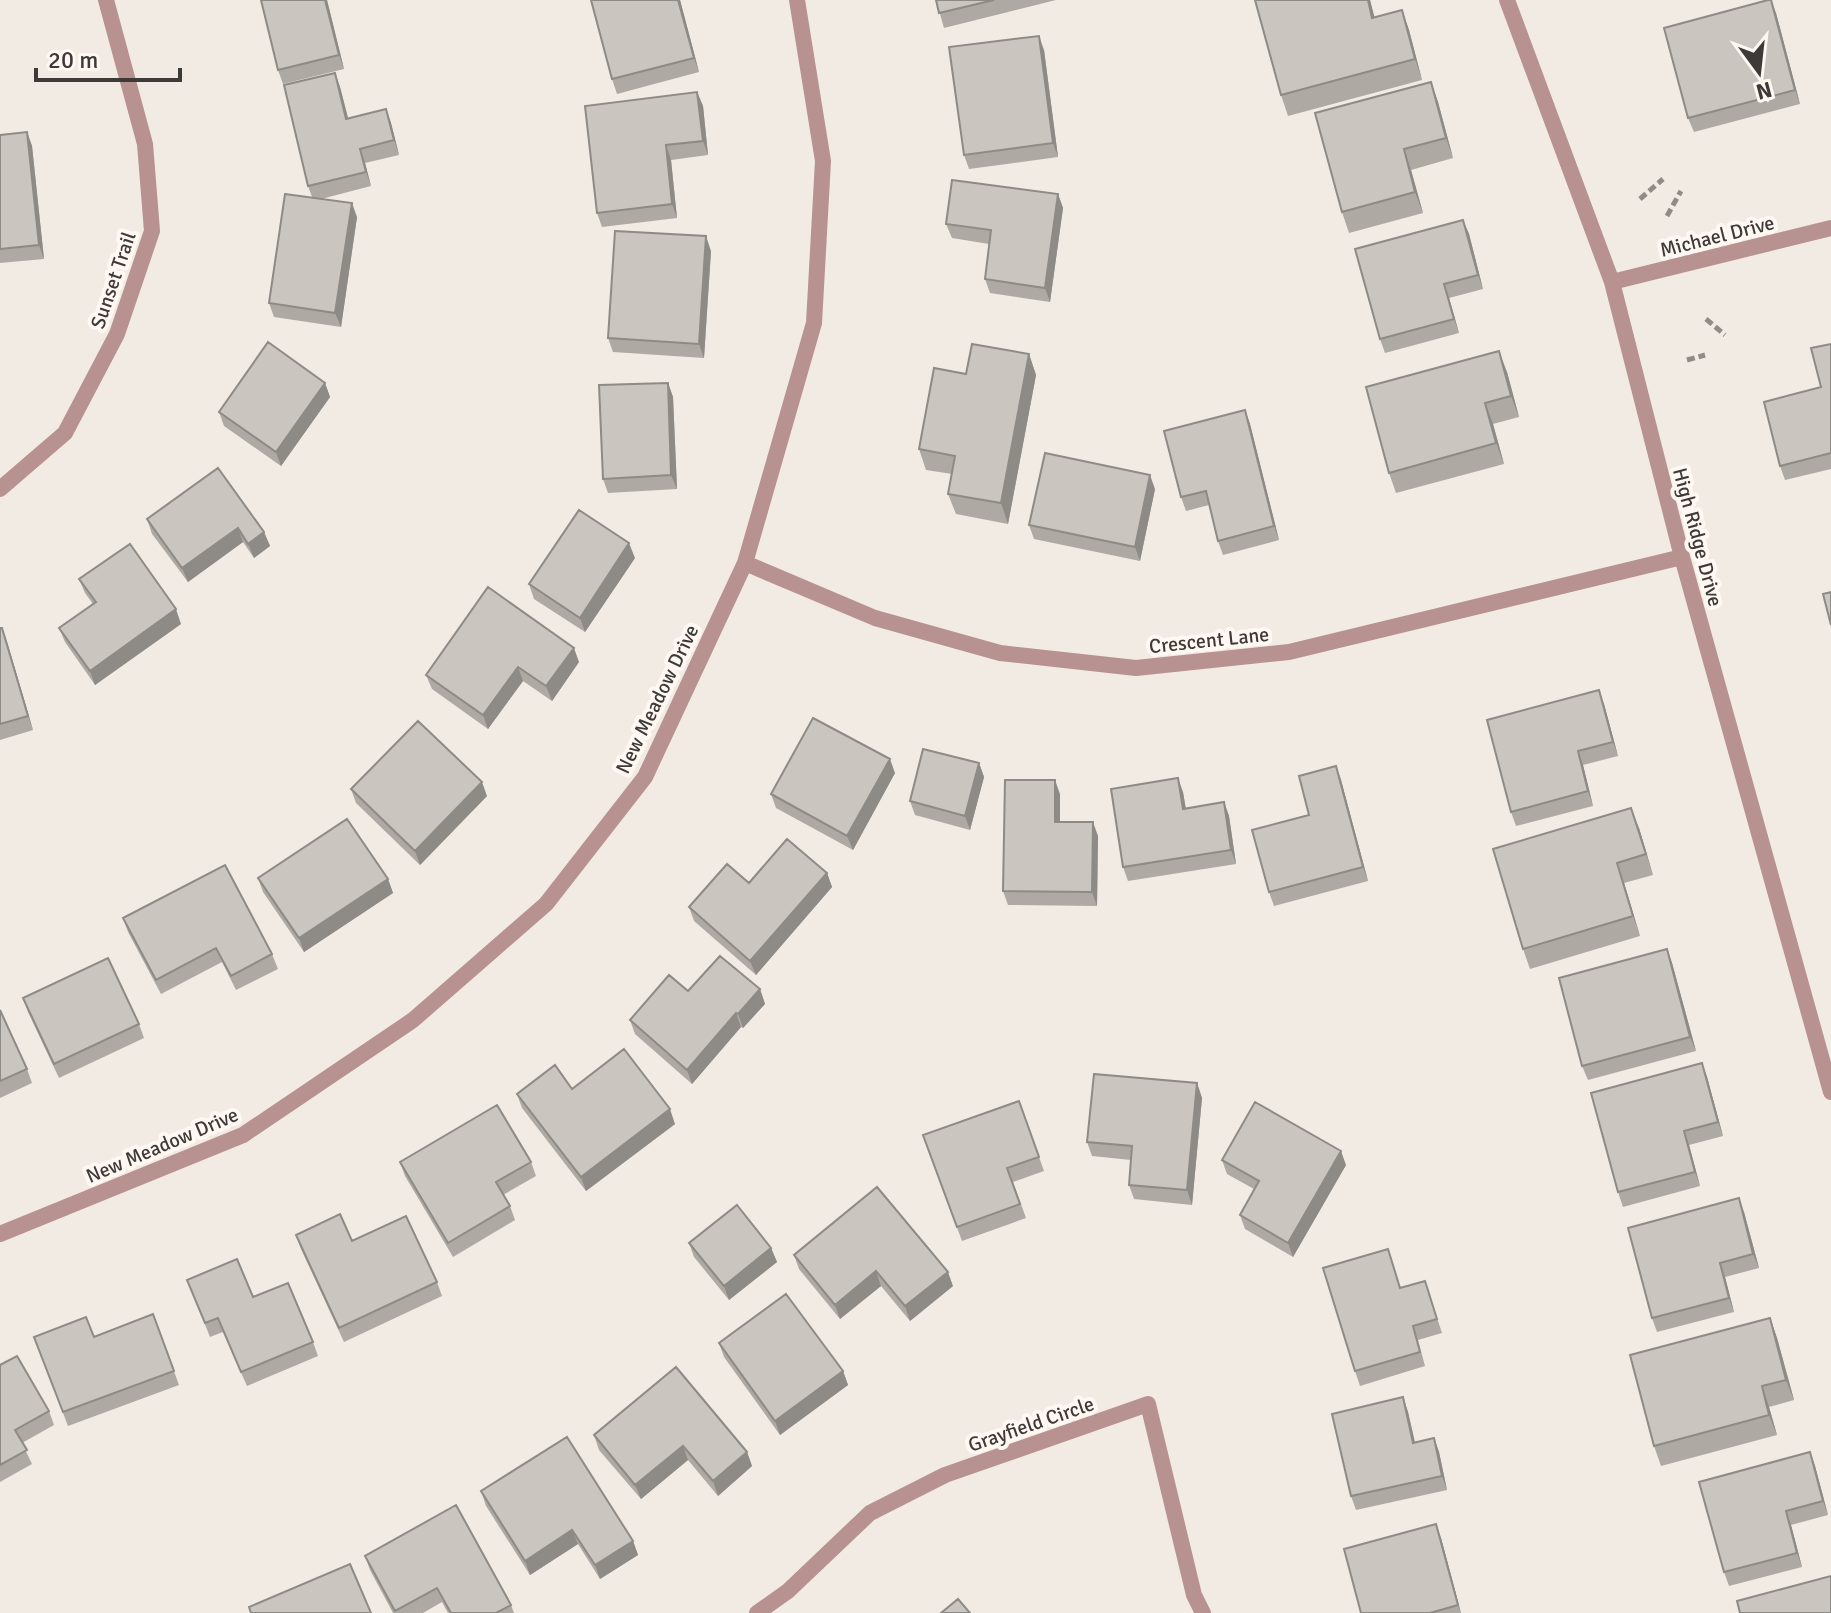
<svg xmlns="http://www.w3.org/2000/svg" width="1831" height="1613" font-family="Signika,sans-serif">
  <style>
    .lines { fill: none; stroke-linecap: round; stroke-linejoin: round }
    .path { stroke: #908b86; stroke-width: 5; stroke-dasharray: 8 4; stroke-linecap: butt }
    .street { stroke: #b79290; stroke-width: 16 }
    .wall { fill: #afa9a4 }
    .shaded-wall { fill: #8e8a86 }
    .building { fill: #cbc5bf; stroke: #8e8a86; stroke-width: 2 }
    .labels { text-anchor: middle; stroke-width: 8; stroke-linejoin: round; paint-order: stroke }
    .street-label { font-size: 20px; fill: #3d3a37; stroke: #fff8f2 }
  </style>
  <rect width="100%" height="100%" fill="#f2ebe4"/>
  <g class="lines">
    <path class="path" d="M1640,199L1663,179
      M1667,216L1681,191
      M1706,319L1725,335
      M1687,360L1705,355"/>
    <path class="street" d="M1507,0L1612,282L1682,557L1831,1092
      M1612,282L1831,228
      M0,489L65,433L117,334L152,231L145,144L106,0
      M745,563L875,618L1000,653L1136,668L1289,652L1682,557
      M0,1234L243,1135L413,1020L546,904L645,777L745,563L814,323L823,161L797,0
      M757,1613L788,1591L870,1513L945,1475L1148,1404L1194,1595L1203,1613"/>
  </g>
  <path class="wall" d="M261,0H327L344,69L283,84L278,70Z
    M591,0H680L699,72L617,94L612,79Z
    M936,0H1056L944,28Z
    M1255,0H1370L1374,17L1402,10L1409,30L1422,80L1288,116L1281,95Z
    M1776,13L1800,104L1694,132L1688,118Z
    M1044,50L1058,157L969,169L964,155Z
    M335,73L340,87L348,119L386,109L391,123L399,155L365,163L371,186L321,199L357,217L341,327L274,317L269,303L312,197L308,186Z
    M1431,82L1438,102L1453,158L1411,170L1423,213L1349,233L1342,212Z
    M697,92L703,106L708,155L671,160L677,218L602,227L597,213Z
    M27,132L32,146L44,259L0,263V135Z
    M1058,194L1063,208L1050,302L990,293L985,279L989,244L952,238L946,224Z
    M1463,220L1469,234L1483,289L1449,298L1459,333L1385,353L1380,339Z
    M711,251L704,358L613,352L608,338Z
    M1831,344V469L1785,480L1780,466L1821,387Z
    M1029,354L1036,375L1008,524L956,514L948,494L952,474L926,470L919,449L966,374Z
    M1507,372L1519,417L1493,424L1504,464L1396,493L1389,473Z
    M325,383L330,397L281,466L224,426L219,412Z
    M668,383L673,397L677,489L608,493L603,479Z
    M1245,410L1250,424L1279,540L1223,555L1218,541L1209,505L1186,511L1181,497Z
    M1155,489L1140,561L1034,539L1029,525Z
    M147,519L264,532L270,546L254,558L243,542L188,582L152,534Z
    M635,558L585,632L534,599L529,584Z
    M79,579L181,624L95,685L65,642L59,628L93,604L85,593Z
    M0,628H2L7,642L33,730L0,740Z
    M579,662L552,701L523,681L488,729L432,689L426,675Z
    M1604,704L1618,756L1583,765L1593,806L1516,826L1511,812Z
    M979,763L984,777L970,830L915,815L910,801Z
    M1336,766L1341,780L1368,881L1274,906L1269,892Z
    M895,773L853,850L776,808L771,794Z
    M351,789L487,796L420,865L356,803Z
    M1183,792L1186,809L1224,802L1229,816L1236,864L1128,881L1123,867Z
    M1060,794V822L1098,836L1097,906L1008,905L1003,891Z
    M1639,828L1653,875L1624,883L1640,936L1530,969L1523,949Z
    M827,873L832,887L756,975L694,921L689,907L749,883Z
    M258,878L388,879L393,893L304,952L263,892Z
    M123,918L272,954L278,969L236,990L222,962L161,994L128,932Z
    M1667,949L1672,963L1696,1051L1588,1080L1582,1066Z
    M760,989L765,1004L743,1028L741,1027L692,1084L635,1034L630,1020L688,991Z
    M23,998L139,1024L144,1038L59,1078L28,1012Z
    M0,1010L27,1069L32,1083L0,1098Z
    M1707,1077L1723,1136L1689,1145L1700,1186L1623,1207L1618,1192Z
    M1197,1083L1202,1098L1192,1205L1134,1199L1129,1185L1131,1160L1092,1156L1087,1142Z
    M572,1089L675,1124L586,1191L522,1108L517,1094Z
    M1019,1101L1044,1171L1013,1182L1026,1218L962,1241L923,1135Z
    M1222,1160L1346,1165L1293,1257L1245,1229L1240,1215L1254,1189L1227,1174Z
    M400,1162H531L536,1176L503,1195L510,1206L515,1220L453,1257L405,1176Z
    M1744,1212L1759,1268L1725,1277L1734,1312L1657,1332L1652,1318Z
    M296,1235L437,1282L442,1296L344,1342L301,1249Z
    M689,1243L771,1248L777,1262L729,1300L694,1257Z
    M794,1255L953,1286L910,1321L881,1286L840,1319L799,1269Z
    M1393,1263L1400,1288L1425,1281L1442,1333L1418,1340L1425,1366L1360,1386L1355,1371Z
    M187,1280L253,1297L313,1342L318,1356L247,1386L223,1332L210,1337Z
    M153,1314L179,1385L68,1426L34,1337H94Z
    M1770,1318L1777,1338L1794,1400L1769,1407L1777,1435L1661,1466L1654,1446Z
    M719,1343L843,1371L848,1385L780,1435L724,1357Z
    M0,1365L49,1411L54,1425L22,1443L32,1464L0,1482Z
    M1403,1397L1408,1412L1415,1442L1434,1438L1439,1452L1447,1490L1356,1510L1351,1496Z
    M594,1435L747,1452L752,1466L718,1496L688,1460L641,1499L599,1450Z
    M1810,1452L1815,1466L1828,1515L1791,1525L1802,1567L1729,1586L1724,1572Z
    M481,1491L633,1541L638,1555L600,1579L578,1544L530,1575L486,1506Z
    M1441,1538L1461,1613H1361Z
    M365,1556L511,1605L514,1613H448L442,1602L423,1613H393L370,1570Z"/>
  <path class="shaded-wall" d="M325,0H327L344,69L339,55Z
    M678,0H680L699,72L694,58Z
    M1368,0H1370L1380,38L1372,18Z
    M1771,0L1776,13L1800,104L1795,90Z
    M1402,10L1409,30L1422,80L1415,59Z
    M1039,36L1044,50L1058,157L1053,143Z
    M335,73L340,87L352,133L346,119Z
    M1431,82L1438,102L1453,158L1446,138Z
    M697,92L703,106L708,155L703,141Z
    M386,109L391,123L399,155L394,140Z
    M27,132L32,146L44,259L39,245Z
    M666,145L671,160L677,218L672,204Z
    M360,149L365,163L371,186L366,172Z
    M1404,149L1411,170L1423,213L1415,192Z
    M1058,194L1063,208L1050,302L1045,288Z
    M352,203L357,217L341,327L335,313Z
    M1463,220L1469,234L1483,289L1478,275Z
    M706,236L711,251L704,358L699,344Z
    M1444,284L1449,298L1459,333L1454,319Z
    M1499,351L1507,372L1519,417L1511,396Z
    M1029,354L1036,375L1008,524L1001,503Z
    M325,383L330,397L281,466L276,452Z
    M668,383L673,397L677,489L671,475Z
    M1485,403L1493,424L1504,464L1496,443Z
    M1245,410L1250,424L1279,540L1274,526Z
    M1150,475L1155,489L1140,561L1135,547Z
    M238,528L243,542L188,582L182,568Z
    M264,532L270,546L254,558L248,544Z
    M629,543L635,558L585,632L580,618Z
    M176,609L181,624L95,685L90,671Z
    M2,628L7,642L33,730L28,716Z
    M574,648L579,662L552,701L546,686Z
    M518,667L523,681L488,729L483,715Z
    M1599,690L1604,704L1618,756L1613,742Z
    M1578,751L1583,765L1593,806L1588,791Z
    M890,759L895,773L853,850L847,836Z
    M979,763L984,777L970,830L965,816Z
    M1336,766L1341,780L1368,881L1363,867Z
    M1178,778L1183,792L1188,823L1183,809Z
    M1055,780L1060,794V836L1055,822Z
    M482,782L487,796L420,865L415,851Z
    M1224,802L1229,816L1236,864L1231,850Z
    M1631,808L1639,828L1653,875L1646,854Z
    M1093,822L1098,836L1097,906L1092,892Z
    M1617,863L1624,883L1640,936L1633,916Z
    M827,873L832,887L756,975L750,961Z
    M388,879L393,893L304,952L299,938Z
    M1667,949L1672,963L1696,1051L1690,1037Z
    M760,989L765,1004L743,1028L738,1014Z
    M736,1013L741,1027L692,1084L687,1070Z
    M1702,1063L1707,1077L1723,1136L1718,1122Z
    M1197,1083L1202,1098L1192,1205L1187,1190Z
    M670,1109L675,1124L586,1191L581,1177Z
    M1684,1131L1689,1145L1700,1186L1695,1172Z
    M1341,1151L1346,1165L1293,1257L1288,1243Z
    M1739,1198L1744,1212L1759,1268L1753,1254Z
    M771,1248L777,1262L729,1300L724,1286Z
    M1720,1263L1725,1277L1734,1312L1729,1298Z
    M876,1271L881,1286L840,1319L835,1305Z
    M948,1272L953,1286L910,1321L905,1306Z
    M1770,1318L1777,1338L1794,1400L1786,1380Z
    M843,1371L848,1385L780,1435L775,1421Z
    M1762,1386L1769,1407L1777,1435L1769,1415Z
    M1403,1397L1408,1412L1418,1457L1413,1443Z
    M1434,1438L1439,1452L1447,1490L1442,1476Z
    M683,1446L688,1460L641,1499L635,1485Z
    M747,1452L752,1466L718,1496L713,1481Z
    M1810,1452L1815,1466L1828,1515L1823,1501Z
    M1786,1511L1791,1525L1802,1567L1797,1553Z
    M1436,1524L1441,1538L1461,1613L1458,1605Z
    M572,1530L578,1544L530,1575L525,1561Z
    M633,1541L638,1555L600,1579L595,1565Z"/>
  <path class="building" d="M261,0H325L339,55L278,70Z
    M591,0H678L694,58L612,79Z
    M936,0H994L939,13Z
    M1255,0H1368L1372,18L1402,10L1415,59L1281,95Z
    M1768,0H1771L1795,90L1688,118L1664,28Z
    M1039,36L1053,143L964,155L949,47Z
    M335,73L346,119L386,109L394,140L360,149L366,172L308,186L284,85Z
    M1431,82L1446,138L1404,149L1415,192L1342,212L1315,113Z
    M697,92L703,141L666,145L672,204L597,213L585,106Z
    M27,132L39,245L0,249V135Z
    M952,180L1058,194L1045,288L985,279L991,230L946,224Z
    M285,194L352,203L335,313L269,303Z
    M1463,220L1478,275L1444,284L1454,319L1380,339L1355,249Z
    M615,231L706,236L699,344L608,338Z
    M268,342L325,383L276,452L219,412Z
    M972,344L1029,354L1001,503L948,494L955,456L919,449L934,368L966,374Z
    M1831,344V453L1780,466L1764,402L1821,387L1811,348Z
    M1499,351L1511,396L1485,403L1496,443L1389,473L1366,387Z
    M668,383L671,475L603,479L599,385Z
    M1245,410L1274,526L1218,541L1206,491L1181,497L1164,431Z
    M1045,453L1150,475L1135,547L1029,525Z
    M218,468L264,532L248,544L238,528L182,568L147,519Z
    M579,510L629,543L580,618L529,584Z
    M130,544L176,609L90,671L59,628L96,602L79,579Z
    M488,587L574,648L546,686L518,667L483,715L426,675Z
    M1831,592V625L1823,594Z
    M0,628H2L28,716L0,724Z
    M1599,690L1613,742L1578,751L1588,791L1511,812L1487,720Z
    M813,718L890,759L847,836L771,794Z
    M418,721L482,782L415,851L351,789Z
    M923,749L979,763L965,816L910,801Z
    M1336,766L1363,867L1269,892L1252,830L1309,815L1299,776Z
    M1178,778L1183,809L1224,802L1231,850L1123,867L1111,789Z
    M1005,780H1055V822H1093L1092,892L1003,891Z
    M1631,808L1646,854L1617,863L1633,916L1523,949L1493,849Z
    M347,819L388,879L299,938L258,878Z
    M787,839L827,873L750,961L689,907L727,864L749,883Z
    M225,865L272,954L231,976L216,948L156,980L123,918Z
    M1667,949L1690,1037L1582,1066L1559,978Z
    M720,956L760,989L738,1014L736,1013L687,1070L630,1020L669,975L688,991Z
    M108,958L139,1024L54,1064L23,998Z
    M0,1010L27,1069L0,1081Z
    M624,1049L670,1109L581,1177L517,1094L555,1065L572,1089Z
    M1702,1063L1718,1122L1684,1131L1695,1172L1618,1192L1591,1093Z
    M1094,1074L1197,1083L1187,1190L1129,1185L1132,1146L1087,1142Z
    M1019,1101L1039,1157L1007,1168L1020,1204L957,1227L923,1135Z
    M1255,1102L1341,1151L1288,1243L1240,1215L1259,1181L1222,1160Z
    M497,1105L531,1162L496,1182L510,1206L448,1243L400,1162Z
    M877,1187L948,1272L905,1306L876,1271L835,1305L794,1255Z
    M1739,1198L1753,1254L1720,1263L1729,1298L1652,1318L1628,1228Z
    M737,1205L771,1248L724,1286L689,1243Z
    M340,1214L352,1241L406,1216L437,1282L339,1328L296,1235Z
    M1388,1249L1400,1288L1425,1281L1437,1319L1413,1326L1420,1352L1355,1371L1323,1268Z
    M237,1259L253,1297L288,1283L313,1342L241,1372L218,1318L205,1323L187,1280Z
    M786,1294L843,1371L775,1421L719,1343Z
    M153,1314L174,1371L63,1412L34,1337L86,1317L94,1337Z
    M1770,1318L1786,1380L1762,1386L1769,1415L1654,1446L1630,1355Z
    M17,1356L49,1411L15,1430L27,1450L0,1465V1365Z
    M676,1367L747,1452L713,1481L683,1446L635,1485L594,1435Z
    M1403,1397L1413,1443L1434,1438L1442,1476L1351,1496L1332,1414Z
    M567,1437L633,1541L595,1565L572,1530L525,1561L481,1491Z
    M1810,1452L1823,1501L1786,1511L1797,1553L1724,1572L1699,1482Z
    M456,1505L511,1605L496,1613H451L437,1588L395,1611L365,1556Z
    M1436,1524L1458,1605L1430,1613H1361L1344,1549Z
    M350,1564L371,1613H251L249,1607Z
    M1831,1576V1613H1740L1737,1601Z
    M958,1599L970,1613H941Z"/>
  <g class="labels">
    <g class="street-label">
      <text transform="translate(1717 236) rotate(-14)" y="7">Michael Drive</text>
      <text transform="translate(113 280) rotate(-71)" y="7">Sunset Trail</text>
      <text transform="translate(1698 537) rotate(75)" y="7">High Ridge Drive</text>
      <text transform="translate(1209 640) rotate(-6)" y="7">Crescent Lane</text>
      <text transform="translate(657 699) rotate(-64)" y="7">New Meadow Drive</text>
      <text transform="translate(162 1145) rotate(-23)" y="7">New Meadow Drive</text>
      <text transform="translate(1031 1424) rotate(-19)" y="7">Grayfield Circle</text>
    </g>
  </g>
  <g transform="translate(1759 72) rotate(165)" stroke="#fff8f2" stroke-width="6" paint-order="stroke">
  <path d="M0-6L14 30L0 20L-14 30Z" fill="#3d3a37"/>
  <text y="-12" font-size="22" font-weight="bold" text-anchor="middle" fill="#3d3a37">N</text>
  </g>
  <path d="M36 68v12h144v-12" fill="none" stroke="#3d3a37" stroke-width="4"/>
  <text x="48" y="68" font-size="24" fill="#3d3a37" stroke="#fff8f2" stroke-width="6" paint-order="stroke">20 m</text>
</svg>
